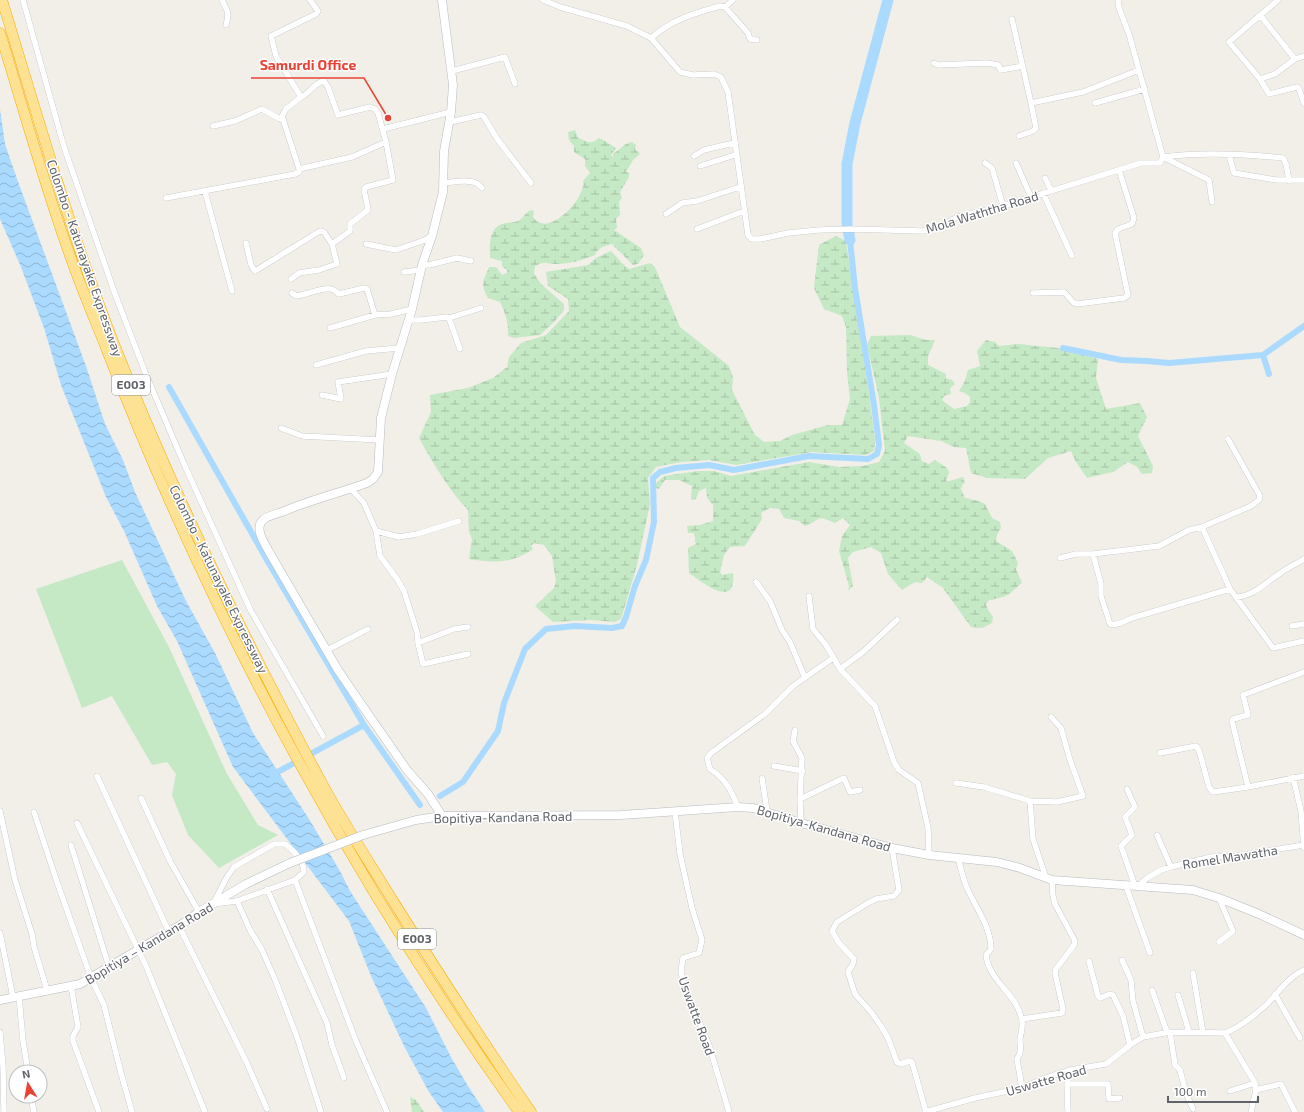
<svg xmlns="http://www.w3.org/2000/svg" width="1304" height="1112" font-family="'Exo 2',sans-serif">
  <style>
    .grass { fill: #c5e8c5 }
    .wetland { fill: url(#wetland-marsh) }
    .water { fill: url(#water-waves) }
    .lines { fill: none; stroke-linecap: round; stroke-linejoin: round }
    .canal { stroke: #aadaff; stroke-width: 6 }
    .river { stroke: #aadaff; stroke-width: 11 }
    .street-casing { stroke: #b5b8bc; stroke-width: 6 }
    .secondary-casing { stroke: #b6babf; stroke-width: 9 }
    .highway-casing { stroke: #f9ab00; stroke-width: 11 }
    .street { stroke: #fff; stroke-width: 5.5 }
    .secondary { stroke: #fff; stroke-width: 8 }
    .highway { stroke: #fde293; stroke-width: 10 }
    .secondary-bridge-casing { stroke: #b6babf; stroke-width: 9; stroke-linecap: butt }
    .secondary-bridge { stroke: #fff; stroke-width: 8 }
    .labels { text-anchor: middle; stroke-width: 3; stroke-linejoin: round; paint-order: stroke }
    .shield { fill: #fff; stroke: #8f9295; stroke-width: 1 }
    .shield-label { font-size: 12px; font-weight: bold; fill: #5f6368 }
    .street-label { font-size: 13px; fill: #5f6368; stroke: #fff }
    .leader { fill: none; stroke: #ea4335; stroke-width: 1.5 }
    .callout-dot { fill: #ea4335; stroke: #fff; stroke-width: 1.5 }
    .callout-label { font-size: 14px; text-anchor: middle; font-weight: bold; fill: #ea4335; stroke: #fff; stroke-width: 3; stroke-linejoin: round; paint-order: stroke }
  </style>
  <defs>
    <pattern id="wetland-marsh" width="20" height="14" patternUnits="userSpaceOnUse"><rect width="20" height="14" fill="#c5e8c5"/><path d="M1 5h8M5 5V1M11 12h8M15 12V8" fill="none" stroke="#a3c0a4"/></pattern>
    <pattern id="water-waves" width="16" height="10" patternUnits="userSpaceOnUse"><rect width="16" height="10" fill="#aadaff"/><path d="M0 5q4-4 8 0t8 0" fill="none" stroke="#8eb4d2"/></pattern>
  </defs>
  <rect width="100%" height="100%" fill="#f1efe8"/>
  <path class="grass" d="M122,560L169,647L227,774L258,825L278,835L219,868L188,835L172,795L176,774L167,762L152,765L112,696L82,708L36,589Z"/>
  <path class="wetland" d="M575,130L578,138C588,142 591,145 599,138L603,140L616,148L611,155L613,157V154L626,144L632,142L636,145L635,149L640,154L633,160L626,172L629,173V177L620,192L622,198L619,202L620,215L616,219L617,228L614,230L641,248L644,255L638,264L633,265L612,244C605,246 598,247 595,255C583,260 569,264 556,264C545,264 546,260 535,266L534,274L541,284L564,304V310L555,321L540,335L514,338L508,336C509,324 505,312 500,302L488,298C480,283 483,282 489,267H496L502,275L507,273V270L502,266V261L490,258C490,246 488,229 502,224C507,222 513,223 518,221C524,218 526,210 533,210L534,213L533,217C548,240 587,197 583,181L590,173L585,166V159L574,152V146L569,140L568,132Z
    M836,236L846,241L870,401L875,440L874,451L866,455L812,452L736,465L709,460L681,462L656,467L648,478L650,504L637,565L621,619L615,622L590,620L553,622L535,606L554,588L556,582L552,556L544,545L534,543L531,546L533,549C511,564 494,563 469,559L472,539L469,532L468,510C448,489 433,463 419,438L431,412L430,395L468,388L493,378L507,367L509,357L521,343L546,335L569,311L568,299L548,286L546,272L588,265L596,258L611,251L622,263L629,269L650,263L655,267L680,327L729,366L733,377L732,390L755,435L764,442L780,441L792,435L828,425H842L850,399L847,372L846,327L842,316L824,309L814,288L819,245Z
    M910,335L926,340H935L928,356V365L946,374V378L952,380L955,384L950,388L951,394L944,396L942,400L954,409L967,406L970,402V397L965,393L959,391L965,381L968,370L980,366L977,351L986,340L995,342L999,346L1018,344L1058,348L1098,359L1096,378L1106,409L1140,403L1147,417L1138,436L1153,466L1152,473L1142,474L1137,467L1128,462L1113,472L1087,478L1076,462L1071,451L1048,458L1025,479L987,478L971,473L966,448L954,447L941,441L908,436L904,443L920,454L922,461L929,464L935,460L947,468L949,472L946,482L963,477L965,483L963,484L961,489L965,498L979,501L985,504L992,518L1000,522L1001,528L997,535L996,541L1012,551L1018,563L1016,569L1022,583C1018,586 1016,588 1012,592C1006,597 997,599 989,600L986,604L988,610L993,617L992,623L982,628L971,627L943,588L927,577L922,583L915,582L902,590L888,574L881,553L871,547L853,552L848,558L853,586L848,591L849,586L839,551L842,536L850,525L843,518L835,523C815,514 823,519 805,526L799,521L784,518L779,509L770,508L761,513L762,519L745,546L730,547L724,555L720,572L722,575L733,573C737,610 703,583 689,573L688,548L696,544L694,533H688L687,526L700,525L713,521V505L707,498L706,488L699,491L696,499L691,500L692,486L679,480H665L659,489L656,488V483L664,476L698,471H714L731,476L809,462L839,467L863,466L879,462L885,451L879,398L867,345L871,336Z
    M410,1097L416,1100L424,1112H412Z"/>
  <path class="water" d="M0,109L5,144L17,179L86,366L105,424L123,460L135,492L186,601L215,653L253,733L309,819L340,871L350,891L426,1008L452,1059L468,1086L485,1112H443L429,1092L405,1048L371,976L349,921L233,767L177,641L157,606L124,531L106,497L61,385L44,328L21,267L0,219Z"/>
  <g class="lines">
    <path class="canal" d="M1063,348L1121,360L1147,361L1169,363L1263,355
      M1269,374L1263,355L1304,326
      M169,387L267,560L364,725L420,805
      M272,775L364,725
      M440,796L463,782L498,731L504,703L525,649L546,629L575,626L612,628L622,626L626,617L635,586L646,560L654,522L653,478L660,472L676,468L709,465L734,470L809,456L868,459L877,454L879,445L874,405L855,288L850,240"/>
    <path class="river" d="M850,240L847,225V164L855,123L888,0"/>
    <g class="street-casing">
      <path id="street" d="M23,0L64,147L115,294L145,372L184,464L251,611L323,736
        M222,0C227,10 230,13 226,25
        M543,0L560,7L627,26L651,38L680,72L693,75L714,74L721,77L728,92L748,235L752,239H760L788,233L819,230L851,229L923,231L940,227L957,217L1003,206L1141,163H1160L1163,157L1129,34L1119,8L1118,0
        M1278,0L1229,42L1260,79L1269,94L1297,87L1299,89L1304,103
        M725,7L733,0
        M1260,15L1295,59L1304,56
        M1012,19L1031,103L1083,92L1139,70
        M651,38C671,20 695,13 720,6L725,7L748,33L750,39L757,40
        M934,63L938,65L987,63L998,65L1001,70L1023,66
        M452,71L505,57L515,84
        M1260,79L1275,74L1295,59
        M1095,103L1145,89
        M450,122L481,115L484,117L498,140L531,183
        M213,126L235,121L262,109L278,118L282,119
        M383,129L451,112
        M1019,136L1033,131L1036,128L1031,103
        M1229,155L1234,173L1277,180H1304
        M694,156L704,150L734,143
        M1163,157C1201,152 1244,154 1283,158L1286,164L1289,181
        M1163,157L1209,180L1212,202
        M985,163L992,168L1003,206
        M1016,163L1031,197
        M700,166L735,155
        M299,169L352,157L386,142
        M1045,178L1051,190
        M443,183C455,182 475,177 482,188
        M205,192L232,291
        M1043,193L1072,256
        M166,198L295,174L299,172V169L282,116L286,109L301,97
        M666,214L682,203L697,201L740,187
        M697,229L739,213L744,212
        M246,243L251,265L255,271L320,231L324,232L332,244L350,231V224L368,210L364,189L366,187L393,180L386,142L378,113L375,109L370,107L338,115L328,87L324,81C313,83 310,94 301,97L276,56L271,36L316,14L318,11L310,0
        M366,244L396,250L425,240L431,236
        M422,265H429L457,258L471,261
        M404,272L421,270
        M291,279L299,273L319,270L337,264L332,244
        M292,293L296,296C306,295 322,287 331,289C334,289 337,293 339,294L364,288L367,289L375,315L391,314L412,309
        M1033,293L1064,292L1074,303L1077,304L1124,298L1128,295L1115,233L1118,229L1132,224L1134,218L1119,170
        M449,318L481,308
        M409,320H421L447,317L449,318L460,349
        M330,328L375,315
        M316,365L366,351L399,348
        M322,395L341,399L338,382L392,374
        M281,428L302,436L380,440
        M351,489L364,503L376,531L380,556L397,579L404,591L417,632L418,643L423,664L468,654
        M1202,527L1230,589L1273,648L1304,641
        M376,531L399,537L417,534L459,521
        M1093,554L1101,584V596L1110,624C1118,626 1125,621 1132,618L1230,589
        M1060,558L1076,554H1093L1159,546L1189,530L1202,527L1251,506L1259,500L1260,496L1228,439
        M756,582L770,601L782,630L790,642L805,678
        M809,596L813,629L826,645L840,669L875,706L894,762L899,770L918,783L928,828L929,855
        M1236,597C1254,596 1265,583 1279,574C1287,568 1296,564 1304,559
        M1292,626L1304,624
        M418,643L454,629L468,627
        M327,650L368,629
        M840,669L863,652L897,620
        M795,730L793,741L802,758L800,799L801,823
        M1160,753L1196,746L1199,750L1209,787L1213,792L1248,787L1304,776
        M774,766L803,771
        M97,776L169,932
        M1293,777L1301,811L1304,848
        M762,778L767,811
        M956,783L984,787L1030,801L1057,802L1083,796L1070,760L1061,728L1051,717
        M1248,787L1232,721L1233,719L1248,715L1243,695L1304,672
        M1127,789L1135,807L1125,817L1132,835L1121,846L1135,886
        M141,798L170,861L199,912
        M800,799L844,778L850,792L860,790
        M1030,801L1033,839L1046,878
        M738,807C731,790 726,779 710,769L707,758L711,753L765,714L793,686L833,658
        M0,811L15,880L32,934L34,947L47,990
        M34,812L56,879L91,978L104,1005L121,1073L132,1112
        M675,812L680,854L692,908L702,940L699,953L683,958L681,972L685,988L709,1045L729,1112
        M77,823L146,966L205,1112
        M1157,835L1171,867
        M274,844H285C294,851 304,860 304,872L295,880L237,901L213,904L227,877L234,867Z
        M71,845L109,967
        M892,848L899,890L894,896L876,899L868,903L837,922L832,931L839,943L854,959L853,964L848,972L855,994L871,1012L881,1026L888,1038L897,1062L900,1064L910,1061L912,1062L926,1112
        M958,858C961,868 963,879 967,888C976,908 991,927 991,949L986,955C989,982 1018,994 1022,1021C1023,1027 1021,1033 1020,1039C1020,1047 1022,1052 1017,1059L1022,1088
        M295,880L356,1041L387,1112
        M1126,886L1150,953
        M1138,886L1147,878L1161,870L1171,867L1211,857L1237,856L1304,845
        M267,889L327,1023L332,1045L344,1078
        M1219,898L1233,931L1219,942
        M237,901L250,930L262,950L274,977L297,1037L321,1112
        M179,926L246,1061L267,1109
        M0,933L13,997
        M1122,960L1131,980L1133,1001L1143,1037
        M1089,961L1098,996L1100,998L1110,994L1113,995L1123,1016L1130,1045
        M1193,973L1203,1033
        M71,986L78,1027L73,1036V1041L99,1112
        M1152,990L1167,1032
        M1275,994L1300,1038
        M1178,995L1189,1032
        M19,996L23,1041L28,1072
        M1022,1019L1062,1013L1063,1009L1055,973L1056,969L1074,945L1075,941L1055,904L1053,896L1052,880
        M0,1032L3,1066L4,1112
        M1170,1032L1175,1065L1180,1070L1186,1093L1193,1109
        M1225,1033L1255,1083L1256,1090L1251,1112
        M1067,1084H1108L1109,1099L1120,1098
        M1256,1090L1281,1084L1295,1112
        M1230,1091L1255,1083
        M31,1096L34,1112
        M925,1112L975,1098L1022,1088L1045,1078L1070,1070L1106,1064L1130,1045L1143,1037L1170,1032L1225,1033C1239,1028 1256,1014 1267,1004C1279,992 1288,977 1304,970
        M1068,1112L1067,1084L1070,1070"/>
    </g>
    <g class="secondary-casing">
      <path id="secondary" d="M442,816L428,794L407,770L357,698L338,670L268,550C264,542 255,529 262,521C266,516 276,514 282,512C310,500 339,493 367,483L373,479L378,472L381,418L392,374L412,309L422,265L432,236L443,192L444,151L451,112L453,85L442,0
        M363,835L416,820L442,816L621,815L738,807L753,808L801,823L892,848L929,855L997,862L1020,868L1052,880L1193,890L1219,898L1259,914L1304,935
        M0,1000L80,984L179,926L199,912L246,884L290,863"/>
    </g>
    <g class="highway-casing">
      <path id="highway" d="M2,0C38,117 71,235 116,349C176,499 247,645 324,787C346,827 371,865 395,904C439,974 484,1044 531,1112
        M0,33C24,110 45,188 73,264C83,292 95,320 106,348C211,618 350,876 519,1112"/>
    </g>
    <use href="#street" class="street"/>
    <use href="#secondary" class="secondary"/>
    <use href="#highway" class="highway"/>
    <g class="secondary-bridge-casing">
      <path id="secondary-bridge" d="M290,863L363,835"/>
    </g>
    <use href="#secondary-bridge" class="secondary-bridge"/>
  </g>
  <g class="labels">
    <g class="shield">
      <rect x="112" y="375" width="38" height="20" rx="3"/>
      <rect x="398" y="929" width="38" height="20" rx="3"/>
    </g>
    <g class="shield-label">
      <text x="131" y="389">E003</text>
      <text x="417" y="943">E003</text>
    </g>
    <g class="street-label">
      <text transform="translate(982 212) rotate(-17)" y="5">Mola Waththa Road</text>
      <text transform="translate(85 258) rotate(71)" y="5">Colombo - Katunayake Expressway</text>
      <text transform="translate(219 579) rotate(64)" y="5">Colombo - Katunayake Expressway</text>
      <text transform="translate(503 817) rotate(-1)" y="5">Bopitiya-Kandana Road</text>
      <text transform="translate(824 828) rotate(16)" y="5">Bopitiya-Kandana Road</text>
      <text transform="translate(1230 857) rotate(-9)" y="5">Romel Mawatha</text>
      <text transform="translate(149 943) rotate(-31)" y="5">Bopitiya – Kandana Road</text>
      <text transform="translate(697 1016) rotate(70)" y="5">Uswatte Road</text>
      <text transform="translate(1046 1080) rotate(-16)" y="5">Uswatte Road</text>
    </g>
  </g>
  <path class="leader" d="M388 118L364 78H251"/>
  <circle class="callout-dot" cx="388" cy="118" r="4"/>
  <g class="callout-label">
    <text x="308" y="70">Samurdi Office</text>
  </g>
  <g transform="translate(28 1084) rotate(349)"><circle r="19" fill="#ffffff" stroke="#bfc1c3"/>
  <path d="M0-3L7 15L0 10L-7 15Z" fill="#ea4335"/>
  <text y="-6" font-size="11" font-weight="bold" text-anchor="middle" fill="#5f6368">N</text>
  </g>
  <path d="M1168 1096v6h90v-6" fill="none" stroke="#5f6368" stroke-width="2"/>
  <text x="1174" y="1096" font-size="12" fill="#5f6368" stroke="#ffffff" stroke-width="3" paint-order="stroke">100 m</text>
</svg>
